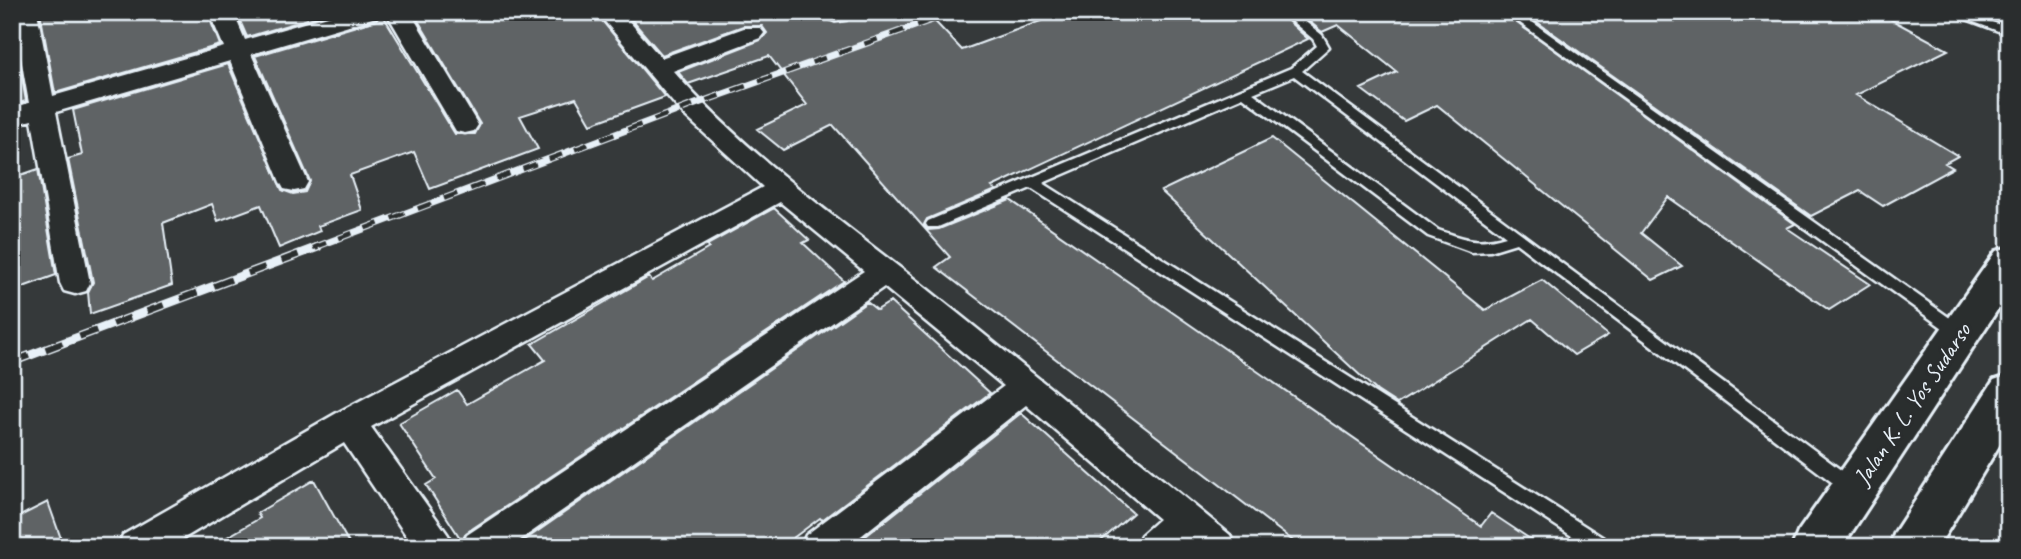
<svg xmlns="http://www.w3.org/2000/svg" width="2021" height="559" font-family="Caveat,sans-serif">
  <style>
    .building { fill: #5f6365; stroke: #e8f1f8; stroke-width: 2 }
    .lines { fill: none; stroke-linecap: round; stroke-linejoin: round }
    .lane-casing { stroke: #e8f1f8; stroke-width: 5 }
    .street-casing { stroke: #e8f1f8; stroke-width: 5 }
    .highway-casing { stroke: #e8f1f8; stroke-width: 6 }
    .lane { fill: #2a2d2e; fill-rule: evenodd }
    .street { fill: #2a2d2e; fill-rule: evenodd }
    .highway { fill: #2a2d2e; fill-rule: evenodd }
    .rail-far1-casing { stroke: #e8f1f8; stroke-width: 7 }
    .rail-casing { stroke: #e8f1f8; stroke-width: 9 }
    .rail-far1 { stroke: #2a2d2e; stroke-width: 4.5; stroke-dasharray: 14; stroke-linecap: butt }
    .rail { stroke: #2a2d2e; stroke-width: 6; stroke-dasharray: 18; stroke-linecap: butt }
    .labels { text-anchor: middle; stroke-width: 6; stroke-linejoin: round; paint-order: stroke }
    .street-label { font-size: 24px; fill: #e8f1f8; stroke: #2a2d2e }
  </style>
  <rect width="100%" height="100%" fill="#35393a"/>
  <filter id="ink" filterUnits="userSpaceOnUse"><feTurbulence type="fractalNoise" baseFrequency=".0143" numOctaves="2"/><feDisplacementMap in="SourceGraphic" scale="14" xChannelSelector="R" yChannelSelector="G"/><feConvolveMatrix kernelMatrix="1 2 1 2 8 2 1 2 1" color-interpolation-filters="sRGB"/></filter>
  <g filter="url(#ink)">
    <path class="building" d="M40,12H207L220,45L55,93Z
      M236,12H332L247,37Z
      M381,12L455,134H475L480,124L413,12H595L665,97L591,124L576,98L520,116L538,149L430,189L414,152L350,175L362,210L318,226L320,231L279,248L261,205L218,221L212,204L163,223L172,285L90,314L88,292L93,282L68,159L82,155L73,110L228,64L282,190L293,194L305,192L310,181L255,56L377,20Z
      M625,12H822L826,19L835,23L847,21L851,12H926L962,50L1065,12H1278L1308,39L992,187L996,190L927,219L924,225L928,230L939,229L1010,200L1481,526L1491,513L1542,547H1301L936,267L950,257L833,125L783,150L757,129L807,105L769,56L688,84L678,72L761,40L767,33L762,26H743L662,55Z
      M1298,12H1502L1795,224L1787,228L1870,284L1829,310L1668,197L1641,233L1682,266L1653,280L1437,105L1404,121L1361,89L1397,72L1338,25L1322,32Z
      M1523,12H1877L1948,50L1856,95L1958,156L1945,163L1953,168L1883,206L1860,191L1811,216Z
      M12,23L26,101L12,105Z
      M1272,138L1485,310L1542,280L1608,335L1574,355L1532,319L1397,404L1377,391L1161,191Z
      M38,169L56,275L12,291V178Z
      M774,208L809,240L803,243L844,281L466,533L462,541L426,485L436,479L399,423L457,390L467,404L545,360L532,344L649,277L652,281L709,248L707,245Z
      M867,302L877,310L890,302L990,393L822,520L820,518L781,547H515Z
      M1021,413L1133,513L1094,547H852Z
      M314,480L351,547H210L260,518L257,513Z
      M48,502L64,547H12V520Z"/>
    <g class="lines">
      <g class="lane-casing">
        <path id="lane" d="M1281,12H1293L1322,35L1329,47L1302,71L1857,482L1859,487L1857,492L1851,494L1845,492L1516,243L1490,251L1472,252L1428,236L1243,97L1043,183L1610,542L1612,547H1589L1031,188L938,227H928L926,224L928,221L1291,68L1317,46L1313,39ZM1294,76L1506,236C1477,245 1465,239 1438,230L1253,93Z
          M1505,12H1518L1964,328L1966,332L1964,336H1954Z
          M1947,12H1963L2009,28V35Z"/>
      </g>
      <g class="street-casing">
        <path id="street" d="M13,12H37L53,96L224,47L209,12H233L245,40L342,12H379L376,17L251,54L308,182L304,189L294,191L284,189L280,182L230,61L56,112L90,283L86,291L75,294L64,291L60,283L32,120L12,125V108L29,103Z
          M386,12H410L478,125L474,131L465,133L456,131Z
          M597,12H621L661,58L744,28H760L764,33L760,38L673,71C746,154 839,220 926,288C1028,369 1129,452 1230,535L1235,547H1191L1185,542L1179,547H1136L1141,535L1159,519L1026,405L847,547H801L806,535L1004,386L884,287L510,547H462L467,535L864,271L780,202L371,427L448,535L453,547H414L344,443L169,547H118L123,535L337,413L763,187L681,112Z
          M824,12H847L849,14L845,19C835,21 829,21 824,12Z"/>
      </g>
      <g class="highway-casing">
        <path id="highway" d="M2009,247V292L1842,547H1792L1798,532L1996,251Z
          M2009,375V429L1938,547H1889L1895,532L1994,380Z"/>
      </g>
      <use href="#lane" class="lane"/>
      <use href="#street" class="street"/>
      <use href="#highway" class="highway"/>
      <g class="rail-far1-casing">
        <path id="rail-far1" d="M313,248L690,106L954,12"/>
      </g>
      <g class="rail-casing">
        <path id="rail" d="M12,362L318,247"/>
      </g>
      <use href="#rail-far1" class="rail-far1"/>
      <use href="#rail" class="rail"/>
    </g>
  </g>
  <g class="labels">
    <g class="street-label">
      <text transform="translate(1912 404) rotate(-56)" y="8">Jalan K. L. Yos Sudarso</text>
    </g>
  </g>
  <rect width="2021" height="559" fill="none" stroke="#2a2d2e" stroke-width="42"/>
  <rect x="21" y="21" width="1979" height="517" fill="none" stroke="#e8f1f8" stroke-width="2.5" filter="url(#ink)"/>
</svg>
